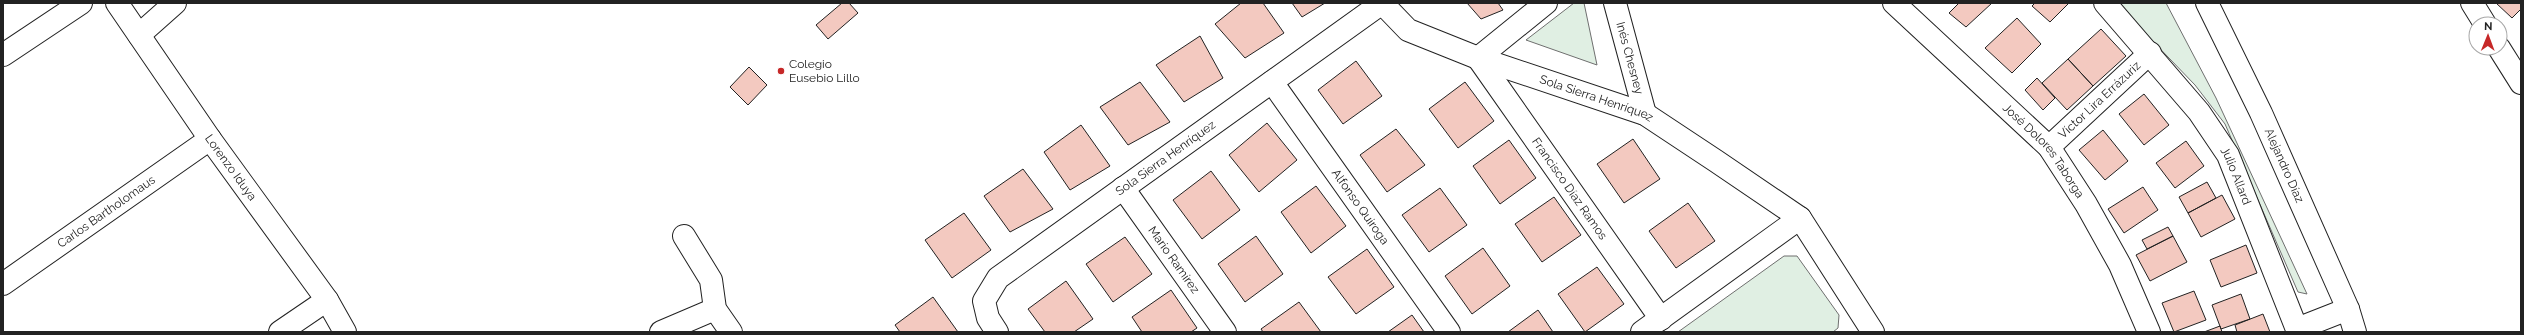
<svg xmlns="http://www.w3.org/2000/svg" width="2524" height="335" font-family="Raleway,sans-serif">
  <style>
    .green { fill: #e0efe3; stroke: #6f6f6f }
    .building { fill: #f3c9c0; stroke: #222 }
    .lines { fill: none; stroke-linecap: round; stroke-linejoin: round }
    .minor-casing { stroke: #222; stroke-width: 24 }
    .minor { stroke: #fff; stroke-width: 22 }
    .poi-dot { fill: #c62828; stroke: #fff; stroke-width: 1.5 }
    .labels { text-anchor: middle; stroke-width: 3; stroke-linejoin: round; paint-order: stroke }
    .street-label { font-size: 12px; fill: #222; stroke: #fff }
    .poi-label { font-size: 12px; fill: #222; stroke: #fff; text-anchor: start }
  </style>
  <rect width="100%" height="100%" fill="#fff"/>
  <path class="green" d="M1574,3H1584L1597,65L1526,40Z
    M2116,3H2166L2216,98L2307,294L2298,292L2225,124L2195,85Z
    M1784,256H1797L1839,315L1838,328L1833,332H1678Z"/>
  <path class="building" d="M842,3H849L858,13L828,39L816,25Z
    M1241,3H1263L1284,33L1245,58L1215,24Z
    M1292,3H1325L1302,17Z
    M1467,3H1498L1503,10L1481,19Z
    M1959,3H1992L1966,27L1949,13Z
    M2035,3H2069L2050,22L2032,6Z
    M2496,3H2521V9L2512,18Z
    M2017,18L2041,44L2012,73L1985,48Z
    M2101,29L2126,56L2093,86L2068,59Z
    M1200,36L1223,78L1184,102L1156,65Z
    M2068,59L2093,86L2067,110L2042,83Z
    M1356,61L1382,96L1343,124L1318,90Z
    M749,67L767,85L748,105L730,87Z
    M2037,78L2055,98L2043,110L2025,90Z
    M1140,82L1170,122L1128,145L1100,107Z
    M1465,82L1494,121L1458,148L1429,109Z
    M2144,94L2169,125L2144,145L2119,114Z
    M1267,123L1297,160L1259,192L1229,155Z
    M1081,125L1110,166L1070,190L1044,152Z
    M1396,129L1425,165L1387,192L1360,155Z
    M2103,130L2128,161L2105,180L2079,150Z
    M1633,139L1660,179L1624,203L1597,164Z
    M1509,140L1536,178L1500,204L1473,166Z
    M2186,141L2204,166L2175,188L2156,163Z
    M1023,169L1053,209L1010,232L984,196Z
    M1211,171L1240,210L1202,239L1173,200Z
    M2207,182L2216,198L2188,213L2179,197Z
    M1316,186L1346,226L1311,253L1281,212Z
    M2143,187L2158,210L2124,233L2108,209Z
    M1440,188L1467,225L1429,252L1402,215Z
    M2222,195L2235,219L2201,237L2188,213Z
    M1554,197L1581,235L1542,262L1515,224Z
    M1688,203L1715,241L1676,268L1649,231Z
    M964,213L991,250L952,278L925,240Z
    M2168,227L2173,236L2147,249L2142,240Z
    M1256,236L1283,274L1245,302L1218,264Z
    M2173,236L2187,262L2150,281L2136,255Z
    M1125,237L1152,274L1113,302L1086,264Z
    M2246,245L2257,273L2221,287L2210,260Z
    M1483,248L1510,286L1472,314L1445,276Z
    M1367,249L1394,287L1356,314L1328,277Z
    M1597,267L1624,304L1585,332L1558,294Z
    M1066,281L1093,319L1074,332H1045L1028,309Z
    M1171,290L1197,328L1191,332H1142L1132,317Z
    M2194,291L2206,320L2174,332L2162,303Z
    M2241,294L2250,319L2221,329L2212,305Z
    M933,297L958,332H900L895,325Z
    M1299,302L1321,332H1263L1261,329Z
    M1538,310L1553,332H1508Z
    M2263,314L2270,332H2237L2235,325Z
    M1412,315L1424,332H1388Z
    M2220,326L2222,332H2204Z"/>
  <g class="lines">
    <g class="minor-casing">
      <g id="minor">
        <path id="s1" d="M117,3L210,139L327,300L345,332"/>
        <path id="s2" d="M1382,3L1408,30L1478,58L1645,114L1716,161L1800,218L1873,332"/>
        <path id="s3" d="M1546,3L1478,58L1661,319"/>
        <path id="s4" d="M1615,3L1645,114"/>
        <path id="s5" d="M1894,3L2049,147L2086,204L2120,265L2149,332"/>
        <path id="s6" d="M2105,3L2199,112L2228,155L2298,332"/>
        <path id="s7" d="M2207,3L2261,113L2348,309L2355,332"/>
        <path d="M2472,3L2485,24"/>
        <path d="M139,35L175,3"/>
        <path d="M2499,48L2521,83"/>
        <path d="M3,55L81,3"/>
        <path id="s8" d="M1272,82L1449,332"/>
        <path id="s9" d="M2049,147L2150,53"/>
        <path id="s10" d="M1123,188L1225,332"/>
        <path d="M684,236L711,280L715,309L731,332"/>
        <path id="s11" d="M3,284L210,139"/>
        <path d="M2297,329L2348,309"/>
        <path d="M280,332L327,300"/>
        <path d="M661,332L715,309"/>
        <path id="s12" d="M997,332L988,318L984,301L998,278L1382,3"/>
        <path d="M1642,332L1800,218"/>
      </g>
    </g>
    <use href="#minor" class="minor"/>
  </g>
  <circle class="poi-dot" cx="781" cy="71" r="4"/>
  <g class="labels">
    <g class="street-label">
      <text dy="4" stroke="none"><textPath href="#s4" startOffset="57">Inés Chesney</textPath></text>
      <text dy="4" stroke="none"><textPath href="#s2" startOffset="238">Sola Sierra Henríquez</textPath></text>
      <text dy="4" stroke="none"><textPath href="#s9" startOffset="69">Víctor Lira Errázuriz</textPath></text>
      <text dy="4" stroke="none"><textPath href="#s5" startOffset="211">José Dolores Taborga</textPath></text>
      <text dy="4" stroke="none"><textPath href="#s12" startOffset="267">Sola Sierra Henríquez</textPath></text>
      <text dy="4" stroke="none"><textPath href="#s7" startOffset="180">Alejandro Díaz</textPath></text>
      <text dy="4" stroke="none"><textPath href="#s1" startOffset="200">Lorenzo Iduya</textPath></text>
      <text dy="4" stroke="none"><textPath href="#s6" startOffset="218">Julio Allard</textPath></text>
      <text dy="4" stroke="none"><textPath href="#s3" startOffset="247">Francisco Díaz Ramos</textPath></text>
      <text dy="4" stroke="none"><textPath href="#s8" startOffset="153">Alfonso Quiroga</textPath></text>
      <text dy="4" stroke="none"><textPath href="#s11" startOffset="126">Carlos Bartholomaus</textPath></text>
      <text dy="4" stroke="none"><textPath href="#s10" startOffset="88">Mario Ramírez</textPath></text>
    </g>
    <g class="poi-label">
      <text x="789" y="68">Colegio<tspan x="789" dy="14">Eusebio Lillo</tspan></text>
    </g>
  </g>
  <rect width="2524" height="335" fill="none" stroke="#222222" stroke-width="8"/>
  <g transform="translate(2488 36) rotate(1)"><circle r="19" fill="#ffffff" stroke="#a7a7a7"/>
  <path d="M0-3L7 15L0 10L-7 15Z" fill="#c62828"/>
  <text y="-6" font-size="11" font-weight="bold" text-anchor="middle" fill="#222222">N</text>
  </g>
</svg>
